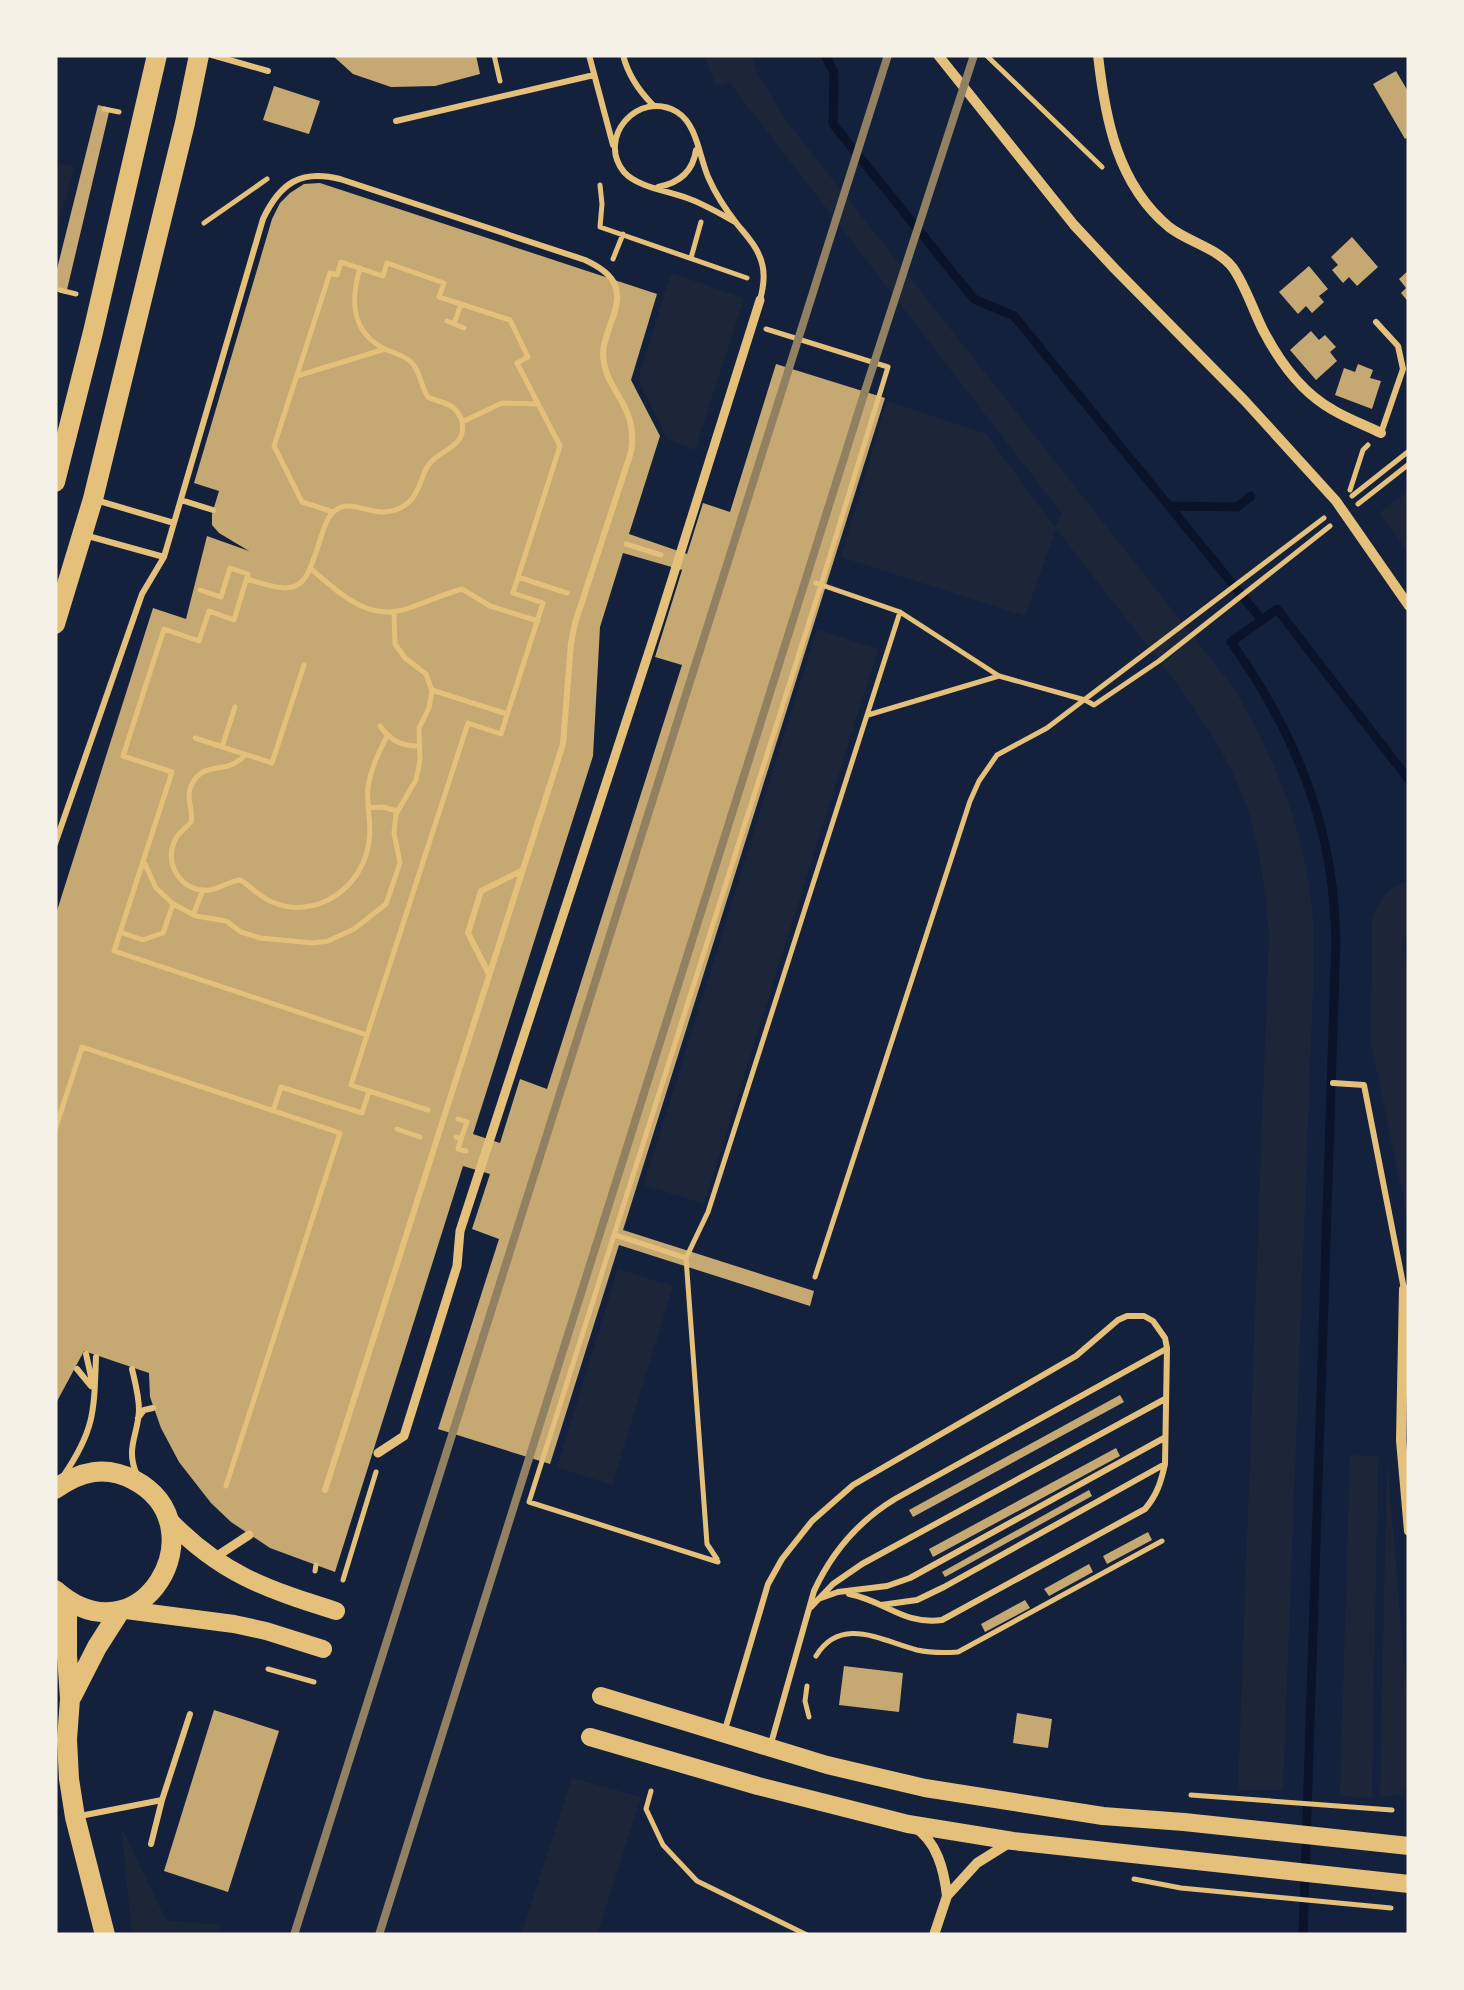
<svg xmlns="http://www.w3.org/2000/svg" width="1464" height="1990" font-family="'Titillium Web',sans-serif">
  <style>
    .green { fill: #1d2539 }
    .lines { fill: none; stroke-linecap: round; stroke-linejoin: round }
    .stream { stroke: #0b132b; stroke-width: 9 }
    .building { fill: #c6a872; fill-rule: evenodd }
    .path { stroke: #e5c07b; stroke-width: 5 }
    .service { stroke: #e5c07b; stroke-width: 6 }
    .pedestrian { stroke: #e5c07b; stroke-width: 9 }
    .minor { stroke: #e5c07b; stroke-width: 10 }
    .tertiary { stroke: #e5c07b; stroke-width: 18 }
    .secondary { stroke: #e5c07b; stroke-width: 20 }
    .rail { stroke: #918062; stroke-width: 8 }
  </style>
  <rect width="100%" height="100%" fill="#14213d"/>
  <path class="green" d="M704,55H751L756,71L788,123L1233,687C1277,762 1306,832 1313,920C1314,943 1313,967 1313,990L1283,1790H1238L1269,931C1264,883 1259,833 1239,787C1216,733 1178,685 1142,639C1113,602 1085,565 1056,529L1025,616L841,557L887,401L986,434L1055,527L1062,514L729,82L716,86Z
    M59,163L74,167L55,238V176Z
    M671,273L744,298L695,450L667,439L638,379Z
    M1409,491V553L1379,513Z
    M817,629L878,649L704,1204L644,1185Z
    M1409,881V930L1404,938V949L1409,992V1226L1371,1044L1372,919C1379,900 1388,886 1409,881Z
    M618,1269L673,1286L612,1485L557,1467Z
    M1350,1455L1378,1456L1372,1798L1340,1796Z
    M1387,1458L1409,1720V1775L1407,1787L1402,1794L1380,1798Z
    M572,1778L641,1797L597,1935H521Z
    M121,1826L166,1920L221,1925L219,1935H132Z"/>
  <g class="lines">
    <path class="stream" d="M825,55L834,73L833,124L974,299L1014,316L1262,620L1277,609L1409,780
      M1169,506L1237,507L1251,496
      M1262,620L1231,642C1283,715 1321,795 1332,885C1334,903 1335,921 1336,939L1303,1935"/>
  </g>
  <path class="building" d="M332,55H476L480,74L435,86L391,87L353,74Z
    M1396,71L1409,93V136L1405,139L1373,84Z
    M274,86L320,101L309,134L263,120Z
    M98,105L110,108L66,294L55,291V277Z
    M320,183L657,294L631,380L660,436L629,534L687,554L703,503L730,512L776,364L885,398L623,1230L814,1291L810,1306L619,1245L550,1464L438,1429L499,1239L472,1229L490,1174L463,1166L335,1572L270,1548L231,1522L211,1503L179,1462L161,1428L150,1397L149,1373L84,1351L55,1405V917L153,608L186,619L207,536L249,551L219,533L212,525V514L219,491L194,483L272,219L280,203L290,193L304,184ZM623,553L682,570L655,657L682,665L547,1089L520,1079L500,1143L473,1134L593,756L600,627Z
    M1352,237L1378,267L1357,286L1349,277L1343,283L1332,270L1338,265L1331,257Z
    M1309,266L1328,289L1319,296L1324,302L1312,313L1306,306L1298,314L1279,292Z
    M1409,270V303L1401,293L1406,288L1399,279Z
    M1311,331L1319,340L1325,335L1336,347L1330,352L1337,361L1316,380L1290,350Z
    M1358,364L1373,370L1370,378L1381,381L1372,409L1335,395L1344,368L1355,372Z
    M1120,1395L1124,1402L913,1517L909,1510Z
    M1116,1448L1120,1456L933,1557L929,1549Z
    M1089,1490L1092,1496L945,1577L942,1572Z
    M1148,1532L1152,1540L1107,1564L1103,1556Z
    M1089,1564L1093,1572L1049,1596L1044,1589Z
    M1025,1600L1030,1608L985,1632L981,1624Z
    M844,1666L903,1673L899,1712L839,1705Z
    M214,1710L279,1731L228,1892L164,1871Z
    M1017,1713L1052,1719L1048,1748L1013,1743Z"/>
  <g class="lines">
    <path class="path" d="M494,55L500,81
      M986,55L1102,167
      M104,109L119,112
      M600,185L602,204L600,227L747,278
      M204,223L267,179
      M691,258L701,222
      M613,259L623,234
      M60,290L76,294
      M447,321L464,328
      M454,324L461,304
      M297,376L385,349
      M462,422L502,403L538,404
      M1350,490L1363,450L1368,445
      M1352,496L1409,451
      M1358,504L1409,464
      M626,544L661,555
      M311,569C340,593 368,623 409,608C427,602 444,594 462,589L490,606L538,621
      M518,577L567,593
      M247,579C302,597 304,590 321,537C324,528 327,516 336,510C352,498 373,518 395,510C417,503 418,486 426,469C435,450 467,449 462,423C461,416 456,408 449,405C442,401 435,401 428,397C420,385 421,371 410,361C401,354 390,352 381,347C350,329 351,298 360,268
      M816,583L900,612L999,676L1085,700L1094,705L1159,661L1330,526
      M200,590L221,597L230,568L248,574L234,620L209,611L199,641L164,629L123,756L172,772L114,951L367,1035L468,723L501,734L543,603L513,593L560,446L517,363L528,357L510,320L439,297L444,283L387,263L383,276L341,262L337,275L330,273L274,446L302,502L333,512
      M432,690L507,714
      M868,715L999,676
      M380,726C390,740 401,746 418,746
      M195,738L272,763L304,665
      M222,747L235,707
      M245,755C226,777 200,758 190,789C186,800 194,810 191,822C186,828 179,832 175,840C163,864 182,893 209,890C220,889 229,881 240,880C251,886 259,897 272,902C316,921 364,887 369,841C372,823 366,805 368,787C371,768 379,752 387,736
      M368,808L383,807L397,811
      M145,864L156,888L173,904L196,916L226,921L241,932L260,938L313,943L328,941L354,929L386,904L400,863L394,833L396,814L416,780L420,760L419,728L429,708L432,691L426,674L405,658L395,644L394,612
      M193,915L203,890
      M120,932L143,940L163,933L173,904
      M369,1091L428,1110
      M273,1111L281,1087L362,1113L369,1091L351,1085L367,1035
      M458,1119L467,1122L461,1139
      M397,1129L420,1137
      M55,1130L82,1047L340,1133L226,1486
      M456,1137L461,1139L458,1149L466,1151
      M615,1235L686,1258L707,1544L717,1559
      M686,1258L708,1212L900,612
      M815,1277L970,801L979,781L997,755L1047,728L1324,518
      M718,1562L529,1502L821,585L888,367L766,329
      M315,1571L316,1565
      M343,1580L376,1472
      M816,1656C841,1615 882,1641 917,1650C931,1653 944,1653 958,1652L1162,1541
      M268,1669L314,1682
      M807,1686L805,1701L809,1717
      M651,1791L646,1809L663,1845L697,1881L807,1935
      M1191,1795L1392,1810
      M1134,1879L1181,1888L1391,1908"/>
    <path class="service" d="M212,55L268,71
      M589,55L613,145
      M623,55C628,75 638,90 653,105
      M396,121L594,75
      M658,187C679,183 693,172 696,150
      M735,222C719,213 704,204 687,198C668,191 637,187 624,172C596,138 638,89 677,112C698,125 699,158 709,179C716,195 726,210 737,224C745,234 755,244 759,255C766,270 764,285 760,300
      M1376,322L1398,346L1403,369L1381,433
      M181,500L213,510
      M99,501L174,523
      M88,536L164,557
      M55,844L142,594L164,557L263,219C280,183 301,169 340,179L585,260C596,265 610,273 615,285C624,307 602,333 603,355C605,393 639,404 631,452L575,623L571,643L563,744L325,1490
      M489,974L468,933L481,891L521,871
      M1333,1083L1364,1085L1404,1289
      M86,1354L92,1381
      M77,1369L91,1386
      M132,1369C135,1382 139,1396 139,1410C138,1436 125,1448 137,1475
      M138,1418L144,1410L153,1408
      M64,1475C95,1429 94,1411 96,1357
      M849,1594C886,1601 902,1625 942,1620L1145,1509C1157,1495 1161,1482 1165,1464
      M821,1598L838,1592L887,1586L910,1578L1164,1438
      M811,1607L833,1584L862,1564L1165,1399
      M724,1733L768,1584L782,1559L812,1521L853,1485L1076,1356L1118,1320L1127,1316H1144L1153,1321L1165,1338L1167,1348L1165,1464L944,1587L917,1600L881,1605
      M770,1747L814,1591C832,1552 857,1522 895,1499L1166,1349
      M80,1816L162,1800
      M151,1844L162,1800L190,1714"/>
    <path class="pedestrian" d="M378,1453L404,1436L457,1266L460,1231L659,621L760,300
      M214,1558L249,1535"/>
    <path class="minor" d="M938,55L1074,225L1115,269L1245,401L1336,501L1409,606
      M1098,55C1105,118 1117,184 1169,227C1188,242 1218,248 1233,268C1246,287 1253,310 1263,330C1279,361 1302,393 1333,410C1348,419 1365,425 1381,433
      M1404,1289L1401,1440L1409,1531
      M914,1827C937,1841 944,1870 947,1896
      M934,1935L947,1896L977,1863L1009,1843"/>
    <path class="tertiary" d="M169,1520C221,1574 266,1589 336,1611
      M126,1610L234,1624L266,1631L323,1649
      M601,1696L827,1765L925,1788L1103,1816L1184,1822L1409,1846
      M590,1737L758,1786L908,1824L1013,1841L1409,1884"/>
    <path class="secondary" d="M55,482L93,332L157,55
      M55,624L93,499L185,123L199,55
      M55,1489C81,1471 105,1465 134,1480C221,1526 141,1666 55,1590
      M67,1600V1655L70,1699L67,1739L69,1779L75,1817L105,1935
      M72,1696L97,1647L120,1611"/>
    <path class="rail" d="M294,1935L888,55
      M379,1935L865,391L974,55"/>
  </g>
  <rect width="1464" height="1990" fill="none" stroke="#f6f1e7" stroke-width="115"/>
</svg>
